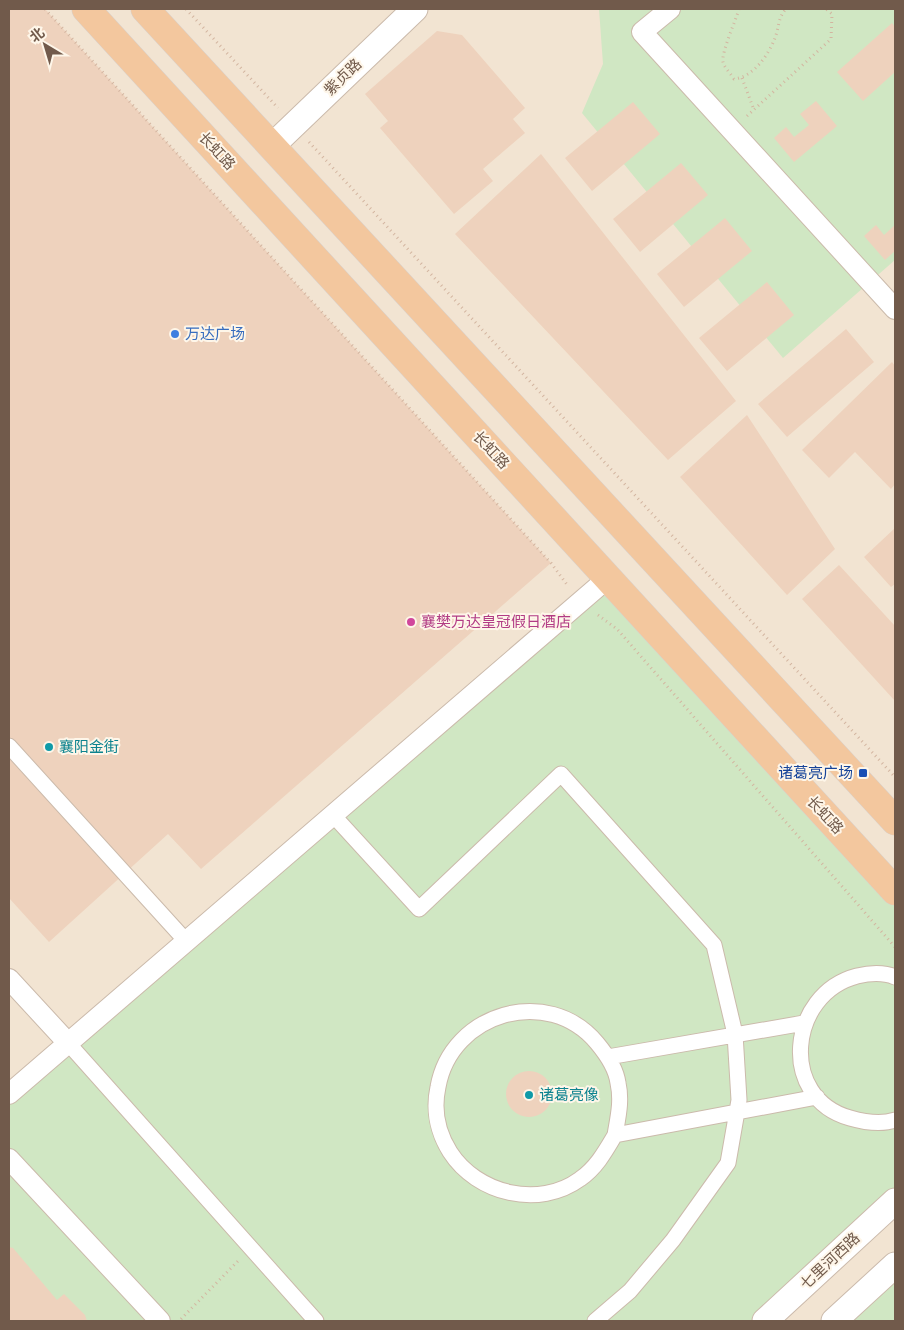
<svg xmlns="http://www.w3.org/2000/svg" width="904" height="1330" font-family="Rubik,'Noto Sans SC',sans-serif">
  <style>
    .residential { fill: #f2e4d2 }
    .green { fill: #d0e7c3 }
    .building { fill: #eed2bd }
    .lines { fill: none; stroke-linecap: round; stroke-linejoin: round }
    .pedestrian-casing { stroke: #cbbaab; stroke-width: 17 }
    .minor-casing { stroke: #cbbaab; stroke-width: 22 }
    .tertiary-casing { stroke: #cbbaab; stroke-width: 27 }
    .trunk-casing { stroke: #d7d1cd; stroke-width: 29 }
    .path { stroke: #d3b5a0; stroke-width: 3; stroke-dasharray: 1 4; stroke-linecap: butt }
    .pedestrian { stroke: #fff; stroke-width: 15 }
    .minor { stroke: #fff; stroke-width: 20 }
    .tertiary { stroke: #fff; stroke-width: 25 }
    .trunk { stroke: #f3c79e; stroke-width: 28 }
    .shop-dot { fill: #3f7fe0; stroke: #fef6e9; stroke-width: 2 }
    .hotel-dot { fill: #d1479c; stroke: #fef6e9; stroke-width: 2 }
    .culture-dot { fill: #0f9aa8; stroke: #fef6e9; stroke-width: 2 }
    .transit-dot { fill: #1a4fb4; stroke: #fef6e9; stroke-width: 2 }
    .labels { text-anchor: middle; stroke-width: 4; stroke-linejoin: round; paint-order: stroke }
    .street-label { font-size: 15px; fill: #715a4b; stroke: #fef6e9 }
    .shop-label { font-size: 15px; fill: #366cbe; stroke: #fef6e9; text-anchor: start }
    .hotel-label { font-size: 15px; fill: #b23c85; stroke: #fef6e9; text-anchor: start }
    .culture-label { font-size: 15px; fill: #0d838f; stroke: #fef6e9; text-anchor: start }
    .transit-label { font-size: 15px; fill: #164399; stroke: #fef6e9; text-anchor: end }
  </style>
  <rect width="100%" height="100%" fill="#fbf2e3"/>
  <path class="residential" d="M9,9H895V1321H9Z"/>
  <path class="green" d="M599,9H895V260L783,358L582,113L603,64Z
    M608,578L895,891V1201L765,1321H9V1094Z
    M895,1263V1321H831Z"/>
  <path class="building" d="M9,9H45L551,563L201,869L168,834L49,942L9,898Z
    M892,23L895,27V72L863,101L837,72Z
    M437,31L462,35L525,108L513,119L525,133L483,169L493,181L454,214L380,128L388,121L365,94Z
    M816,101L837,126L794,162L774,138L786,127L794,137L809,125L800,114Z
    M633,102L660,134L592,191L565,158Z
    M541,154L736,401L668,460L455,234Z
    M681,163L708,195L640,252L613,219Z
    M725,218L752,251L684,307L657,274Z
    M876,225L884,235L895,225V251L885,260L864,236Z
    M767,282L794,315L727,371L699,338Z
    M846,329L874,362L787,437L758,404Z
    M892,362L895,366V484L891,489L855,452L829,478L802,450Z
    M747,415L835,549L787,595L680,477Z
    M895,528V584L891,587L864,557Z
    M839,565L895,626V701L802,599Z
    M506 1094a23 23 0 1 1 46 0a23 23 0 1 1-46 0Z
    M9,1247L13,1248L57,1300L64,1294L85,1315L87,1321H9Z"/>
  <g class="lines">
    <g class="pedestrian-casing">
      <path id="pedestrian" d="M9,746L186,941
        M333,815L419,909L561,774L714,945L735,1034L739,1100L728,1163L673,1240L630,1291L595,1321
        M895,977C883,972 870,973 857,976C788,994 778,1098 850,1118C864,1122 881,1125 895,1120
        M68,1043L316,1321
        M608,1057L804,1023
        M615,1135C618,1117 622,1101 618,1083C616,1068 607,1055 597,1043C548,984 451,1013 438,1087C433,1110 438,1133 450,1152C477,1194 539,1209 580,1179C596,1168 605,1152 615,1135L817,1097"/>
    </g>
    <g class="minor-casing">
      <path id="minor" d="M670,9L642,32L895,309
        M9,979L68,1043
        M9,1094L608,578
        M9,1159L160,1321"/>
    </g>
    <g class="tertiary-casing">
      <path id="tertiary" d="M272,146L415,9
        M765,1321L895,1201
        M834,1321L895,1265"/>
    </g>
    <g class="trunk-casing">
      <path id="trunk" d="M86,9L895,891
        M145,9L895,821"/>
    </g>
    <path class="path" d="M45,9L551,563L568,586
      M186,9L278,108
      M739,9C736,20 721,53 723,62C724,67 731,74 734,79C753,77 768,56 775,38C779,28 778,17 786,9
      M742,78L754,110
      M747,116L831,39L832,14L826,9
      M309,142L895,777
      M598,615L617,629L895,947
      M181,1319L238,1261"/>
    <use href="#pedestrian" class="pedestrian"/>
    <use href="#minor" class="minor"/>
    <use href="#tertiary" class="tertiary"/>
    <use href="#trunk" class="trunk"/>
  </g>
  <circle class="shop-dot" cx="175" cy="334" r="5"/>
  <circle class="hotel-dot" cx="411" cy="622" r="5"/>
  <g class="culture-dot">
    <circle cx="49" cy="747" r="5"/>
    <circle cx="529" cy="1095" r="5"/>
  </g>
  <rect class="transit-dot" x="858" y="768" width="10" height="10" rx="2.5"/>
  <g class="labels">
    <g class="street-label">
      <text transform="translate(343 77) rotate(-44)" y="5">紫贞路</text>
      <text transform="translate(217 151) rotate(47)" y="5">长虹路</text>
      <text transform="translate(491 450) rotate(47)" y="5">长虹路</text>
      <text transform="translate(825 815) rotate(47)" y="5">长虹路</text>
      <text transform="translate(830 1261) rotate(-43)" y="5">七里河西路</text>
    </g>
    <g class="shop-label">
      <text x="185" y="339">万达广场</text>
    </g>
    <g class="hotel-label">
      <text x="421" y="627">襄樊万达皇冠假日酒店</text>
    </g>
    <g class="culture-label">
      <text x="59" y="752">襄阳金街</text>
      <text x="539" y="1100">诸葛亮像</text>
    </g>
    <g class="transit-label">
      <text x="853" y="778">诸葛亮广场</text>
    </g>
  </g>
  <rect width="904" height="1330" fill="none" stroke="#715a4b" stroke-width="20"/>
  <g transform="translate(45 45) rotate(322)" stroke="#fef6e9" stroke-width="4" paint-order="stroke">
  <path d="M0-4L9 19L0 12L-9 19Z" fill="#715a4b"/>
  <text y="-8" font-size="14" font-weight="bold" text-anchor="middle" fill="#715a4b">北</text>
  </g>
</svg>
